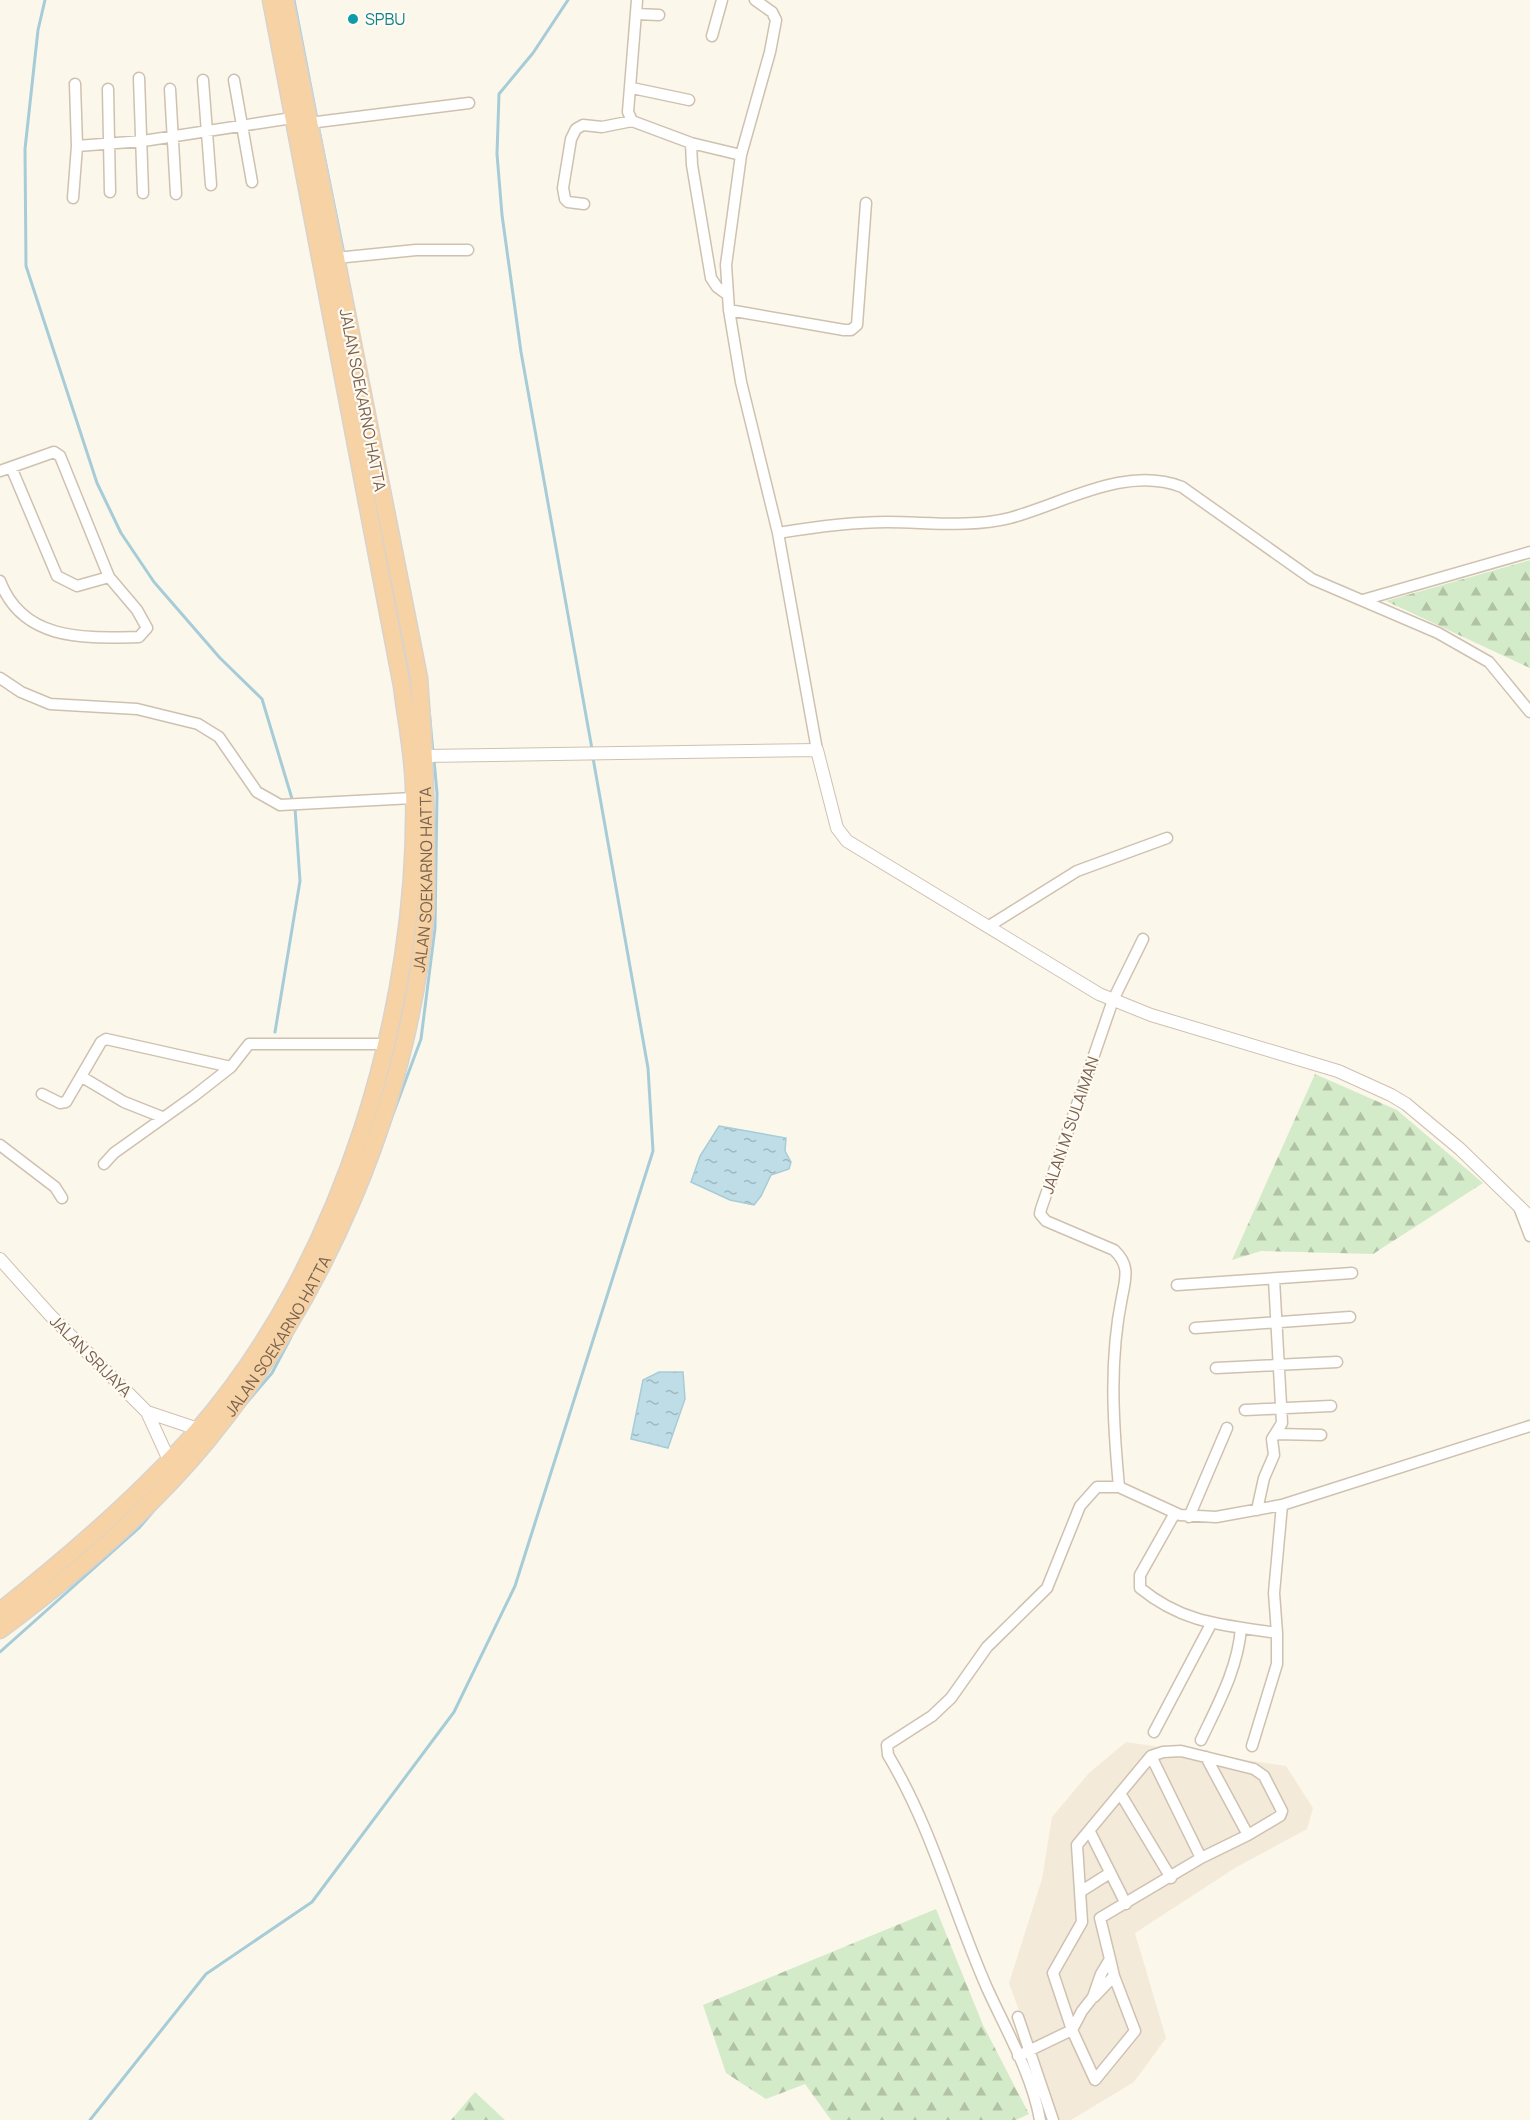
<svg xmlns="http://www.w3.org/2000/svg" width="1530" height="2120" font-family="Manrope,sans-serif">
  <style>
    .residential { fill: #f4eada }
    .forest { fill: url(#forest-firs) }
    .water { fill: url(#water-ripples); stroke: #a6ccd8; stroke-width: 1.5 }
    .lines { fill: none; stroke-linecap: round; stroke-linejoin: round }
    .stream { stroke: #a6ccd8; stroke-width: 3 }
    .minor-casing { stroke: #cfc1b0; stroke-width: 13 }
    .tertiary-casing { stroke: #cfc1b0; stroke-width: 14 }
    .trunk-casing { stroke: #d9d3cd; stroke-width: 19 }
    .minor { stroke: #fff; stroke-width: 10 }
    .tertiary { stroke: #fff; stroke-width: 12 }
    .trunk { stroke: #f6d2a5; stroke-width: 16 }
    .culture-dot { fill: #0f9aa8; stroke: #fffbf2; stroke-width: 2 }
    .labels { text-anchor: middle; stroke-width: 4.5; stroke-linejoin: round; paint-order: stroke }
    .culture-label { font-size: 16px; fill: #0d838f; stroke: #fffbf2; text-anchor: start }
    .street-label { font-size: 16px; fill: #78614e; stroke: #fffbf2 }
  </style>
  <defs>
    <pattern id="forest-firs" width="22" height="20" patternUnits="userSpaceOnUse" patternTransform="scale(1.5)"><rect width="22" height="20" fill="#d4ebc9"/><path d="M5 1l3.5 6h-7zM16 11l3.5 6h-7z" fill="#b1c2a5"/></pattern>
    <pattern id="water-ripples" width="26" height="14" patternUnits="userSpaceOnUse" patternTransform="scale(1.5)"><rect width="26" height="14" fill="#bfdde6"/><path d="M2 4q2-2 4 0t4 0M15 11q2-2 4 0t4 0" fill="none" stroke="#a0b7bd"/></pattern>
  </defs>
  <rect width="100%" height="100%" fill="#fcf7eb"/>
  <path class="residential" d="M1126,1742L1286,1766L1313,1808L1307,1829L1235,1868L1135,1933L1166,2038L1134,2082L1071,2120H1055L1037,2060L1009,1983L1042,1879L1052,1817L1089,1773Z"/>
  <path class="forest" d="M1530,560V668L1386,601Z
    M1315,1074L1397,1110L1483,1183L1373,1254L1261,1251L1232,1260Z
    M936,1909L983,2025L1029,2114L1016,2120H831L805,2084L766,2099L726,2073L703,2005Z
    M475,2092L505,2120H451Z"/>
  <path class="water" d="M719,1126L786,1138L785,1151L791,1162L789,1169L771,1175L761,1196L754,1205L730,1200L691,1182L700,1156Z
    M659,1372H683L685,1399L668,1448L631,1439L643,1380Z"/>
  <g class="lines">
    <path class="stream" d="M45,0L38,30L25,149L26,266L97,483L121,533L154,582L220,658L262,699L293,802
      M294,0L317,119
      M568,0L533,53L499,94L497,154L502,215L521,352L592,749
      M318,125L344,254
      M429,709L433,753
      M275,1032L300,881L295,808
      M364,1192L421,1039L435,928L437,793L434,760
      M242,1408L272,1373L291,1337
      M0,1652L139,1528L156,1508
      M90,2120L206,1974L312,1902L454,1712L515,1586L653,1151L648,1068L593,758"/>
    <g class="minor-casing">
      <path id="minor" d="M755,0L772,12L776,20L770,52L741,155L726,265L729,310L741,382L778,533L817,750
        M636,14L659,15
        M712,36L722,0
        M139,78L143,193
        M203,80L211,185
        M234,80L252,182
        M632,88L689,100
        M108,89L110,192
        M170,89L176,194
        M632,121L628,112L637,0
        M309,123L469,103
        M691,143L741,155
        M77,146L143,141L292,118
        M73,198L77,146L75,84
        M584,204L568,202L565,199L563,188L571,139L576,129L583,125L602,127L632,121L691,143L692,165L711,278L717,287L728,295
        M336,258L416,250H468
        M729,310L844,330H851L857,325L866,203
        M11,467L57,576L77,586L109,577
        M0,471L54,452L60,456L109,577L137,610L147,628L139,637C86,638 23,642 0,581
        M778,533C814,527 851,522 887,522C928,522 970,528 1010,518C1065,503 1125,465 1182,487L1312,579L1438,633L1489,662L1530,712
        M1363,600L1530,552
        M0,678L21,692L50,704L137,709L198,724L219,737L257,792L280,805L413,798
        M989,926L1077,871L1167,838
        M82,1077L124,1102L162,1117
        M42,1094L60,1103L66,1102L101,1042L106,1039L231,1067
        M0,1145L55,1187L62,1198
        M104,1164L114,1153L194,1096L231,1067L249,1044H388
        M1519,1207L1530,1236
        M1177,1285L1352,1273
        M1195,1328L1350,1317
        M1216,1368L1337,1362
        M1245,1410L1331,1406
        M1276,1434L1321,1435
        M1119,1487C1113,1422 1109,1360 1122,1297C1126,1277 1130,1265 1114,1250L1046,1221L1040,1214L1041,1209L1113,1000L1143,939
        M1257,1510L1264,1478L1274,1455L1272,1439L1282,1423L1274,1279
        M1175,1513L1140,1575V1588C1184,1624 1224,1625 1277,1633L1274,1593L1282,1505
        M1189,1517L1227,1428
        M1154,1732L1211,1624
        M1201,1740C1218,1704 1238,1668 1241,1628
        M1252,1746L1277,1664V1633
        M1120,1793L1171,1878
        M1090,1832L1126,1904
        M1201,1858L1151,1756L1163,1752L1181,1751L1254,1769L1264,1776L1282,1811L1280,1816L1248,1835
        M1080,1892L1110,1873
        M1110,1959L1114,1976L1135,2031L1095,2080L1072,2030L1053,1973L1082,1922L1077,1845L1151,1756
        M1094,1997L1114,1976
        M1018,2017L1053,2120
        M1018,2056L1072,2030L1082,2011L1093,1997L1101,1974L1110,1959L1100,1918L1201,1858L1248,1835L1206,1757
        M1040,2120C1032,2074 1006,2030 987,1988C953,1911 932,1828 888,1755L887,1745L932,1716L951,1698L987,1647L1047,1588L1080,1506L1097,1487H1119L1180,1515L1216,1517L1282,1505L1530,1426"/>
    </g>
    <g class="tertiary-casing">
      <path id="tertiary" d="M425,756L817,750L837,828L847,841L1099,994L1151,1015L1338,1071L1391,1095L1406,1104L1460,1149L1530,1217
        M0,1259L50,1315L147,1412L198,1429
        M147,1412L169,1460"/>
    </g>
    <g class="trunk-casing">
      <g id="trunk">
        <path d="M0,1611C70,1556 138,1497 197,1431C343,1264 420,1006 414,787C413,753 406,719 402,686L271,0"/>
        <path id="s1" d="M0,1630C74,1575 148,1513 207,1441C327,1294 406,1110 425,920C427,901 426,880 426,860C426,799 424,739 419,678L285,0"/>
      </g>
    </g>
    <use href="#minor" class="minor"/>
    <use href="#tertiary" class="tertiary"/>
    <use href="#trunk" class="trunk"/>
  </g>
  <circle class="culture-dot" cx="353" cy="19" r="6"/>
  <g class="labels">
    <g class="culture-label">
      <text x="365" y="25">SPBU</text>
    </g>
    <g class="street-label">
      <text transform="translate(363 400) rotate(79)" y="6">JALAN SOEKARNO HATTA</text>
      <text dy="6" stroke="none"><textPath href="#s1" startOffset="894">JALAN SOEKARNO HATTA</textPath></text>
      <text transform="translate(1070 1125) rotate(-71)" y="6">JALAN M SULAIMAN</text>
      <text dy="6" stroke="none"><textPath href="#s1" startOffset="408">JALAN SOEKARNO HATTA</textPath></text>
      <text transform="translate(91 1356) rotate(45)" y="6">JALAN SRIJAYA</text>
    </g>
  </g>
</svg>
